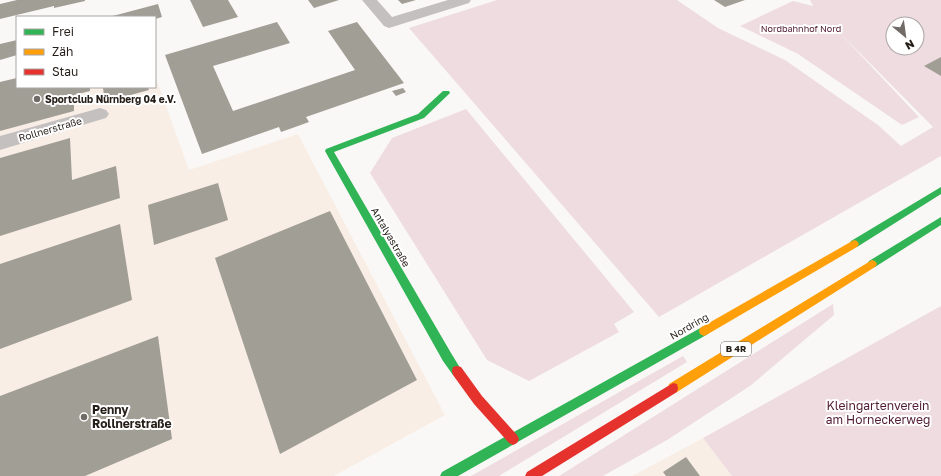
<svg xmlns="http://www.w3.org/2000/svg" width="941" height="476" font-family="'Golos Text',sans-serif">
  <style>
    .built { fill: #f8eee5 }
    .green { fill: #eedce1; fill-rule: evenodd }
    .building { fill: #a19e96 }
    .lines { fill: none; stroke-linecap: round; stroke-linejoin: round }
    .street { fill: #c4c0c0; fill-rule: evenodd }
    .fast { fill: #30b455; fill-rule: evenodd }
    .slow { fill: #ff9f0a; fill-rule: evenodd }
    .jam { fill: #e5322d; fill-rule: evenodd }
    .poi-dot { fill: #706b66; stroke: #fff; stroke-width: 1.5 }
    .labels { text-anchor: middle; stroke-width: 4; stroke-linejoin: round; paint-order: stroke }
    .far-park-label { font-size: 9px; fill: #511b31; stroke: #fff }
    .shield { fill: #fff; stroke: #67625e; stroke-width: 1 }
    .shield-label { font-size: 9px; font-weight: bold; fill: #261f19 }
    .poi-label { font-size: 10px; font-weight: bold; fill: #261f19; stroke: #fff; text-anchor: start }
    .street-label { font-size: 10px; fill: #261f19; stroke: #fff }
    .near-park-label { font-size: 12px; fill: #511b31; stroke: #fff }
    .near-poi-label { font-size: 12px; font-weight: bold; fill: #261f19; stroke: #fff; text-anchor: start }
  </style>
  <rect width="100%" height="100%" fill="#faf8f6"/>
  <path class="built" d="M155,75L189,170L298,134L445,415L334,476H0V82L17,77V87H155Z
    M703,438L732,476H632Z"/>
  <path class="green" d="M497,0H677L718,28L785,60L878,125L901,146L933,127L839,32L919,117L902,125L798,54L740,26L793,1L813,6L810,0H941V156L659,317L409,28ZM893,24H917V48H893Z
    M466,109L634,312L614,324L619,332L529,381L487,360L370,173L392,138Z
    M833,304L834,315L750,386L667,440L603,476H559Z
    M941,306V476H732L703,438Z
    M683,356L687,362L499,476H471Z"/>
  <path class="building" d="M17,0H85V1L54,8V6L0,19V4Z
    M190,0H228L238,17L203,27Z
    M308,0H339L314,8Z
    M398,0H416L402,4Z
    M714,0H745L725,7Z
    M158,4L162,17L155,19V17H109Z
    M277,22L290,43L213,66L233,111L355,70L328,31L357,22L404,83L306,117L309,122L298,126L281,132L279,127L202,154L165,55Z
    M17,40V55L0,60V44Z
    M941,57V76L924,66Z
    M17,78V87H90V91L74,95V111L0,131V82Z
    M106,87H148L149,90L105,102L103,88Z
    M403,88L406,92L396,96L392,91Z
    M70,138L72,180L116,166L120,198L0,236V158Z
    M218,183L228,220L154,245L148,205Z
    M330,211L417,380L280,454L215,258Z
    M120,224L132,300L0,349V264Z
    M158,336L172,439L85,476H0V396Z
    M686,457L700,476H666L663,472Z"/>
  <g class="lines">
    <path class="street" d="M362,0H377L392,17L448,0H471L469,3L389,28L384,26Z
      M100,108L106,110L109,114L106,118L0,150V136Z"/>
    <path class="fast" d="M443,91H449L450,93L424,118L334,152L451,353L462,371L461,375L457,376L453,375L443,361L325,151L326,149L418,114Z
      M941,187V194L857,247H851L849,244L851,241Z
      M941,217V225L875,267L872,268L869,267L867,264L869,261Z
      M704,326L708,328L709,331L708,334L458,476H440L442,472Z"/>
    <path class="slow" d="M854,240L857,241L859,244L857,247L708,334L704,336L700,334L699,331L700,328Z
      M872,260L875,261L877,264L875,267L677,392L673,393L669,392L668,388L669,384Z"/>
    <path class="jam" d="M457,366L461,367L482,396L517,435L519,439L517,443L513,445L509,443L474,404L453,375L452,371L453,367Z
      M673,383L677,384L678,388L677,392L542,476H525L527,472Z"/>
  </g>
  <g class="poi-dot">
    <circle cx="37" cy="99" r="4"/>
    <circle cx="84" cy="417" r="4"/>
  </g>
  <g class="labels">
    <g class="far-park-label">
      <text x="801" y="32">Nordbahnhof Nord</text>
    </g>
    <rect class="shield" x="721" y="342" width="30" height="14" rx="3"/>
    <g class="shield-label">
      <text x="736" y="352">B 4R</text>
    </g>
    <g class="poi-label">
      <text x="45" y="103">Sportclub Nürnberg 04 e.V.</text>
    </g>
    <g class="street-label">
      <text transform="translate(50 129) rotate(-16)" y="4">Rollnerstraße</text>
      <text transform="translate(391 237) rotate(60)" y="4">Antalyastraße</text>
      <text transform="translate(689 326) rotate(-30)" y="4">Nordring</text>
    </g>
    <g class="near-park-label">
      <text x="878" y="410">Kleingartenverein<tspan x="878" dy="14">am Horneckerweg</tspan></text>
    </g>
    <g class="near-poi-label">
      <text x="92" y="414">Penny<tspan x="92" dy="14">Rollnerstraße</tspan></text>
    </g>
  </g>
  <rect x="16" y="16" width="140" height="72" fill="#ffffff" stroke="#a8a5a3"/>
  <rect x="24" y="29" width="20" height="6" fill="#30b455" stroke="#a8a5a3"/>
  <text x="52" y="36" font-size="12" fill="#261f19">Frei</text>
  <rect x="24" y="49" width="20" height="6" fill="#ff9f0a" stroke="#a8a5a3"/>
  <text x="52" y="56" font-size="12" fill="#261f19">Zäh</text>
  <rect x="24" y="69" width="20" height="6" fill="#e5322d" stroke="#a8a5a3"/>
  <text x="52" y="76" font-size="12" fill="#261f19">Stau</text>
  <g transform="translate(905 36) rotate(151)"><circle r="19" fill="#ffffff" stroke="#a8a5a3"/>
  <path d="M0-3L7 15L0 10L-7 15Z" fill="#706b66"/>
  <text y="-6" font-size="11" font-weight="bold" text-anchor="middle" fill="#261f19">N</text>
  </g>
</svg>
